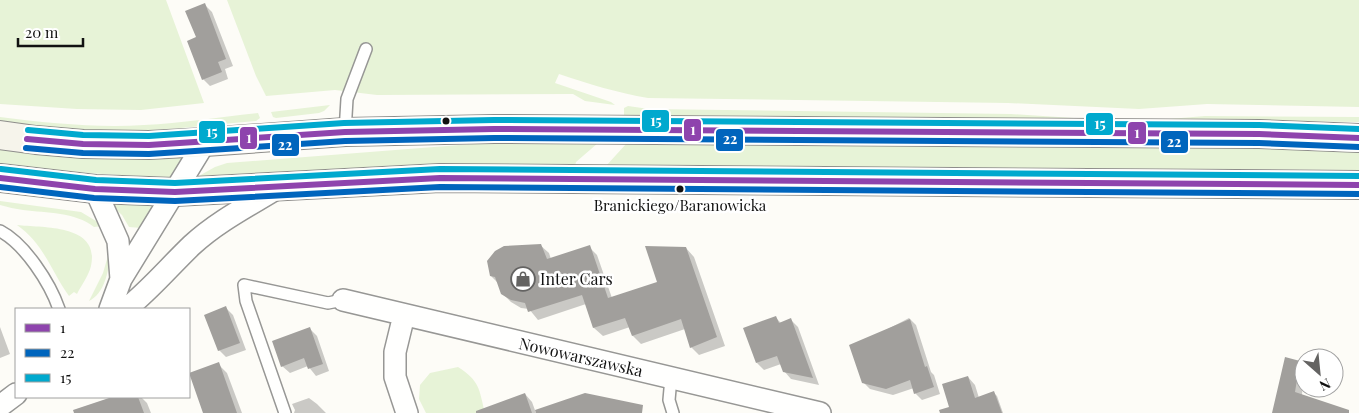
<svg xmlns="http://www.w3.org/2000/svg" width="1359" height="413" font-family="'Playfair Display',serif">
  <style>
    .green { fill: #e7f3d7 }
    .shadow { fill: #0003 }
    .building { fill: #a19f9c }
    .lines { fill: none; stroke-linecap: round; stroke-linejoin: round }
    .lane-casing { stroke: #979795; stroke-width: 14 }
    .street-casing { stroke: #979795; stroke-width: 24 }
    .secondary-casing { stroke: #8e8d8b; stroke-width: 30 }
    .lane { stroke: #fffffe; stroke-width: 11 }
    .street { stroke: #fffffe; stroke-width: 21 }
    .secondary { stroke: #f6f4eb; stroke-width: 28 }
    .bus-1-casing { stroke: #fff; stroke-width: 10 }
    .bus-2-casing { stroke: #fff; stroke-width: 10 }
    .bus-3-casing { stroke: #fff; stroke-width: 10 }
    .bus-1 { stroke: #8e44ad; stroke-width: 6 }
    .bus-2 { stroke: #0065bd; stroke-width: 6 }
    .bus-3 { stroke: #00a9ce; stroke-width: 6 }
    .bus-dot { fill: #111; stroke: #fff; stroke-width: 2 }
    .labels { text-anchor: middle; stroke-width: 5; stroke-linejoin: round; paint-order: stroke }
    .bus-label { font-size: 15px; fill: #111; stroke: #fff }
    .poi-label { font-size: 16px; fill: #111; stroke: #fff; text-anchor: start }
    .street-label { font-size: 16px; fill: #111; stroke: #fff }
    .line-badge { stroke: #fff; stroke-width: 2 }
    .badge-label { font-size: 14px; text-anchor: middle; font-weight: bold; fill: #fff }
  </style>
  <rect width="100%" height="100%" fill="#fdfcf7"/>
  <path class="green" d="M0,0H166L204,103L141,110L77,109L0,104Z
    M227,0H1359V107L1207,104L1139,109L1008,103L648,98C618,93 589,84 559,74L555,83L611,102L615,105L585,101L573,94L377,95L335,90L266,96L256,76Z
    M330,105L324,111L319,113L276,118L273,117L271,112Z
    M628,106L649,109L1011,114L1120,121L624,116V108Z
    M258,113L260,118L256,121C207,125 157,132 107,131C71,131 35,127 0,122V117C47,123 97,128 144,125C182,123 220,117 258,113Z
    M1205,116L1359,117V122L1157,120Z
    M498,142L598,143L576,162L575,166L197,177L215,167L227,163Z
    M626,144L1248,145L1359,150V170L606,166Z
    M0,149L60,156L113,159L191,156L171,177C112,176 59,171 0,163Z
    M0,201L81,212L96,221L102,226L94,227C75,212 47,213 23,210C15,209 8,207 0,205Z
    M116,203L152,204L153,206L141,228L129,227L122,215L113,207V204Z
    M17,225C44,228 100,224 91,266C89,275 81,286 77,294L74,292L69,296C51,271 44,244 17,225Z
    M110,249C110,266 106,293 89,301L103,273Z
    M458,367C480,381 479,389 485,413H426L419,399L420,385L430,373Z"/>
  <path class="shadow" d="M205,5L212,12L233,66L225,69L228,79L210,86L203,79L197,38Z
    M540,245L549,253L551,259L589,247L597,255L612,298L659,283L686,248L694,257L725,346L699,355L691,347L685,329L641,344L633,336L630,327L603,336L594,328L586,304L538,320L529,309L521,308L511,302L502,293L498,283L491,276Z
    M226,308L233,315L246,350L226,357L219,350Z
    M776,318L781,323L791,320L798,327L819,385L791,379L784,371L781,364L764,370L757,363Z
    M909,318L916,325L931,372L934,375L940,394L922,400L915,393L914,388L893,395L870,389L863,382L865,341Z
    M0,327L10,354L0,358Z
    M309,328L317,336L329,371L316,376L308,366L290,373L282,366Z
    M1299,362L1304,367L1302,395L1339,413H1273Z
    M218,364L227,373L242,413H205Z
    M968,377L975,385L979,398L994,393L997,396L1003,413H954Z
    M525,394L532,402L536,413H510Z
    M116,397H141L147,403L151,413H107L103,401Z
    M309,398L317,404L326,413H294L295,410L292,404Z"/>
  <path class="building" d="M205,3L226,59L218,62L222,72L202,80L187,41L196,37L185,11Z
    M541,244L547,259L590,245L608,298L657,282L645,246L686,247L717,337L690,348L681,319L632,336L625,318L593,328L582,295L528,312L525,303L511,300L501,294L495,277L490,276L487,261L495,251L504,246Z
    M226,306L240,343L218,351L204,315Z
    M776,316L779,323L791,318L813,378L783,372L777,356L756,363L743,328Z
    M910,319L925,367L927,366L934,387L914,394L910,380L886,389L862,383L849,345Z
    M310,327L323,364L308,369L304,358L281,367L272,341Z
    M1285,357L1300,361L1295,392L1349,410V413H1272Z
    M219,362L237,413H203L189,373Z
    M968,376L975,398L994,391L1002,413H940L939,410L949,407L942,384Z
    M525,393L532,413H476V411Z
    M585,393L643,405L642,413H536L535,410Z
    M112,397H138L144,413H74L73,410Z"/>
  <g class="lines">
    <g class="lane-casing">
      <path id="lane" d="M345,132L347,99L366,49
        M0,231C25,244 50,283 59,309
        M671,378L669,400L673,413
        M285,413L246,301L244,285L328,303L343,300"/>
    </g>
    <g class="street-casing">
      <path id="street" d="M95,189L118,241L121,279
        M343,300L820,413
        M110,309L121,279L205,142
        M126,309C150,290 170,266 192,245C218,221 250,205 279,187
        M404,315L395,352V377L407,413
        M0,406L16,394"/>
    </g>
    <g class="secondary-casing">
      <path id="secondary" d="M0,135L36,140L83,144L149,145L205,142L345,132L494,129L1259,134L1359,138
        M0,178L95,189L175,192L440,178L1359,185"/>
    </g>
    <use href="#lane" class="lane"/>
    <use href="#street" class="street"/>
    <use href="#secondary" class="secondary"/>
    <g class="bus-1-casing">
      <path id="bus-1" d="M27,139L83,144L149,145L345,132L494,129L1259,134L1359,138
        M0,178L95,189L175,192L440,178L1359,185"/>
    </g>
    <g class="bus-2-casing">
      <path id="bus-2" d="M26,148L83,153L149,154L345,141L494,138L1259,143L1359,147
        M0,187L94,198L175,201L440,187L1359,194"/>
    </g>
    <g class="bus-3-casing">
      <path id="bus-3" d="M28,130L83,135L149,136L344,123L494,120L1259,125L1359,129
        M1,169L96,180L175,183L440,169L1359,176"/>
    </g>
    <use href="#bus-1" class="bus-1"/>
    <use href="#bus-2" class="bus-2"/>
    <use href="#bus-3" class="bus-3"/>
  </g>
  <defs>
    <g id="shop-ring" transform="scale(1.25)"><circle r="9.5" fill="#fff" stroke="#646362" stroke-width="1.5"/><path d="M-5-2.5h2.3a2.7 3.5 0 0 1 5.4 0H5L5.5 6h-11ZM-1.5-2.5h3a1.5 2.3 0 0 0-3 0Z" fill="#646362"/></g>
  </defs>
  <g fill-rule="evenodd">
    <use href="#shop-ring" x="523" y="279"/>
  </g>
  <g class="bus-dot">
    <circle cx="446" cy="121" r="4.5"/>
    <circle cx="680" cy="189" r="4.5"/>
  </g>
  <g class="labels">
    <g class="bus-label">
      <text x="680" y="211">Branickiego/Baranowicka</text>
    </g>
    <g class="poi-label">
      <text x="540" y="285">Inter Cars</text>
    </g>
    <g class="street-label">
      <text transform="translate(581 357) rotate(13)" y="6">Nowowarszawska</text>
    </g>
  </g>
  <g class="line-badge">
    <rect x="641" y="109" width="29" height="24" rx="5" fill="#00a9ce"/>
    <rect x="1085" y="112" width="29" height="24" rx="5" fill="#00a9ce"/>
    <rect x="683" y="118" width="19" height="24" rx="5" fill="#8e44ad"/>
    <rect x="198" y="120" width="28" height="24" rx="5" fill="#00a9ce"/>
    <rect x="1127" y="121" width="20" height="24" rx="5" fill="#8e44ad"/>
    <rect x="239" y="126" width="19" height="24" rx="5" fill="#8e44ad"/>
    <rect x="715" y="128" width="29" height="24" rx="5" fill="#0065bd"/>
    <rect x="1160" y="130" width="29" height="24" rx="5" fill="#0065bd"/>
    <rect x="271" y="133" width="29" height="24" rx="5" fill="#0065bd"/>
  </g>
  <g class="badge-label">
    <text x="656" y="126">15</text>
    <text x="1100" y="129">15</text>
    <text x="693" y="135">1</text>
    <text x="212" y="137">15</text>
    <text x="1137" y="138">1</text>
    <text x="249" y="143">1</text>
    <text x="730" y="144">22</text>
    <text x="1174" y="147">22</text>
    <text x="285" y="150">22</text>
  </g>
  <rect x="15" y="308" width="175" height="90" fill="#ffffff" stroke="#a0a0a0"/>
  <rect x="25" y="324" width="25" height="8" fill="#8e44ad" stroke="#a0a0a0"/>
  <text x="60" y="333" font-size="15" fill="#111111">1</text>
  <rect x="25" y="349" width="25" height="8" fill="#0065bd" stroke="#a0a0a0"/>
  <text x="60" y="358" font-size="15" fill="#111111">22</text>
  <rect x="25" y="374" width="25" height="8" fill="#00a9ce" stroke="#a0a0a0"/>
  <text x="60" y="383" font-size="15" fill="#111111">15</text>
  <g transform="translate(1319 373) rotate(153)"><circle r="24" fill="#ffffff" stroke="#a0a0a0"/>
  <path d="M0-4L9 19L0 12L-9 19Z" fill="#646362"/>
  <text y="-8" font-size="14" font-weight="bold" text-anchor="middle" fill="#111111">N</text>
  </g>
  <path d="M18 38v8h65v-8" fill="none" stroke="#111111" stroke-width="2.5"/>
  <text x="25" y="38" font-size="15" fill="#111111" stroke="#ffffff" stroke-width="4" paint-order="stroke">20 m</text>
</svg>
